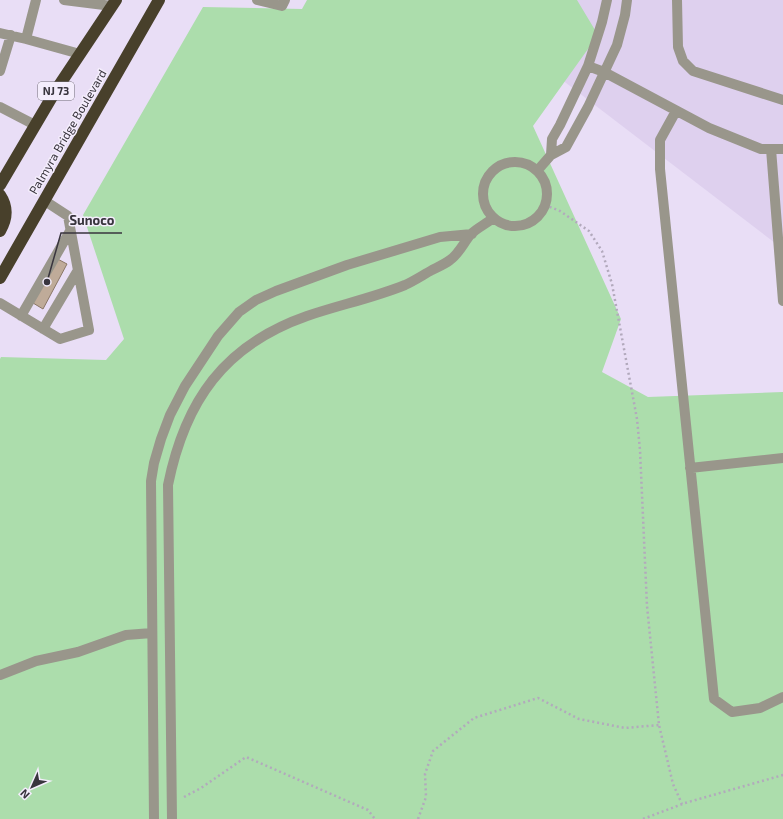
<svg xmlns="http://www.w3.org/2000/svg" width="783" height="819" font-family="'Exo 2',sans-serif">
  <style>
    .built { fill: #ded0ee }
    .green { fill: #acddac }
    .building { fill: #bfab99; stroke: #8a7766 }
    .lines { fill: none; stroke-linecap: round; stroke-linejoin: round }
    .path { stroke: #b2a9bc; stroke-width: 2.5; stroke-dasharray: 2 3; stroke-linecap: butt }
    .minor { stroke: #99968b; stroke-width: 10 }
    .highway { stroke: #48402b; stroke-width: 12 }
    .labels { text-anchor: middle; stroke-width: 3; stroke-linejoin: round; paint-order: stroke }
    .shield { fill: #f4edfc; stroke: #716c77; stroke-width: 1 }
    .shield-label { font-size: 11px; font-weight: bold; fill: #39353e }
    .street-label { font-size: 12px; fill: #39353e; stroke: #f4edfc }
    .leader { fill: none; stroke: #39353e; stroke-width: 1.5 }
    .callout-dot { fill: #39353e; stroke: #f4edfc; stroke-width: 1.5 }
    .callout-label { font-size: 13px; text-anchor: middle; font-weight: bold; fill: #39353e; stroke: #f4edfc; stroke-width: 3; stroke-linejoin: round; paint-order: stroke }
  </style>
  <rect width="100%" height="100%" fill="#e9def6"/>
  <path class="built" d="M517,0H783V236L775,243L536,60Z"/>
  <path class="green" d="M307,0H577L598,35L533,126L621,319L602,372L648,397L783,392V819H0V359L1,357L106,360L124,339L83,215L203,7L302,9Z"/>
  <path class="building" d="M52,256L67,264L43,309L28,300Z"/>
  <g class="lines">
    <path class="path" d="M545,205L560,211L589,231L602,251L612,284L637,419L640,450L647,606L659,725L673,784L682,804
      M184,797L201,788L246,757L368,810L375,819
      M418,819L426,797L425,774L433,751L474,718L538,698L579,719L625,728L659,725
      M643,819L685,803L783,775"/>
    <path class="minor" d="M64,0L112,6
      M257,0L282,6L285,0
      M677,0L678,47L683,61L693,71L783,100
      M0,33L26,39L36,0
      M26,39L80,54
      M588,66L604,72L709,128L761,149H783
      M0,71L11,35
      M0,107L35,125
      M676,111L660,140V169L714,699L732,712L760,708L783,697
      M771,149L783,301
      M551,155L552,139L560,125L588,66L602,22L607,0
      M483 194a32 32 0 1 1 64 0a32 32 0 1 1-64 0Z
      M537,171L551,155L566,147L588,107L617,45L625,15L627,0
      M0,303L60,339L89,330L68,216L45,201
      M21,316L70,231
      M43,329L78,270
      M690,468L783,458
      M0,675L36,661L78,652L126,635L152,633
      M154,819L151,481L154,463L161,439L170,415L185,386L218,336L239,312L256,300L276,291L347,265L440,237L472,234
      M172,819L168,485C185,401 224,345 307,316C339,305 373,298 405,285C414,281 423,275 432,270C438,267 445,264 450,260C459,254 464,242 471,234C477,228 486,224 493,218"/>
    <path class="highway" d="M0,185L56,90L116,0
      M0,195C8,207 7,219 0,231
      M0,278L159,0"/>
  </g>
  <g class="labels">
    <rect class="shield" x="38" y="82" width="36" height="18" rx="3"/>
    <g class="shield-label">
      <text x="56" y="95">NJ 73</text>
    </g>
    <g class="street-label">
      <text transform="translate(68 132) rotate(-60)" y="4">Palmyra Bridge Boulevard</text>
    </g>
  </g>
  <path class="leader" d="M47 282L61 233H122"/>
  <circle class="callout-dot" cx="47" cy="282" r="4"/>
  <g class="callout-label">
    <text x="92" y="225">Sunoco</text>
  </g>
  <g transform="translate(32 787) rotate(225)" stroke="#f4edfc" stroke-width="3" paint-order="stroke">
  <path d="M0-3L7 15L0 10L-7 15Z" fill="#39353e"/>
  <text y="-6" font-size="11" font-weight="bold" text-anchor="middle" fill="#39353e">N</text>
  </g>
</svg>
